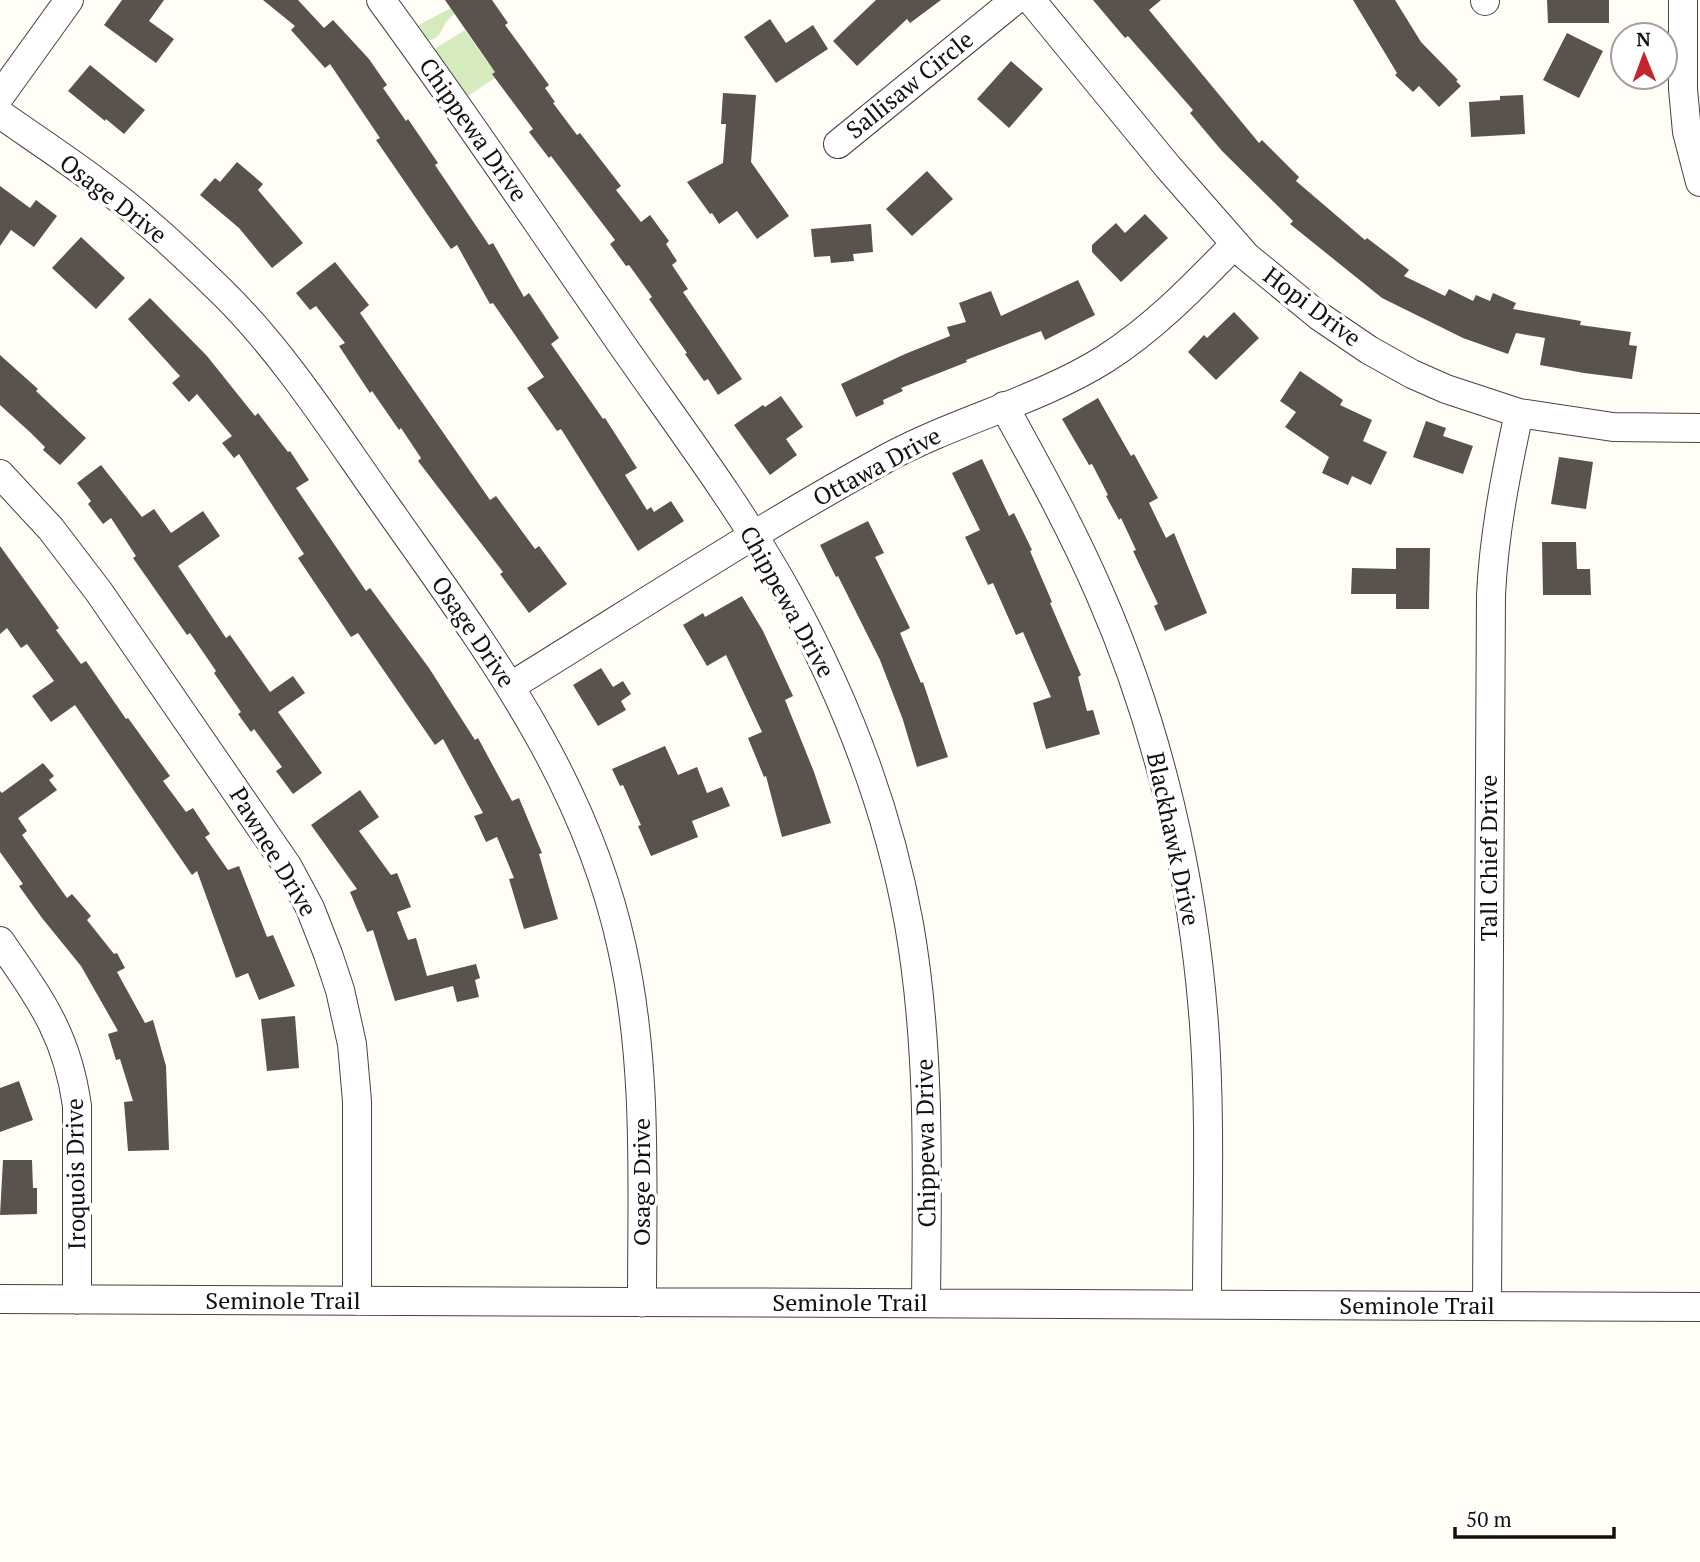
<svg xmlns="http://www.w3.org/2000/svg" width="1700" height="1562" font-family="'PT Serif',serif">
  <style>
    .green { fill: #d5ebbd }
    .building { fill: #5a524d }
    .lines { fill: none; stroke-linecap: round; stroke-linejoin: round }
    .minor-casing { stroke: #444; stroke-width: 30 }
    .minor { stroke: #fff; stroke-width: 28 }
    .labels { text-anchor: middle; stroke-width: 7; stroke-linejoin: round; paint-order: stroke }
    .street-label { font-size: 24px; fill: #111; stroke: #fff }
  </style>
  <rect width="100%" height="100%" fill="#fffdf5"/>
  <path class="green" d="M470,3C463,8 456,12 450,18C439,27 445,39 425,41L415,27L451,8Z
    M465,30L488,63L510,48L516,56L493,73L495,78L468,96H463L433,53L436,48Z"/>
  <path class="building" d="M122,0H164L149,21L174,39L156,63L104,25Z
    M263,0H298L324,28L333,20L369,59L387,85L383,88L406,121L408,119L438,163L435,165L489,245L493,243L524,297L529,293L559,338L551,344L603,419L605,418L637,468L625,475L647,510L651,507L654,512L671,501L684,521L638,551L561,429L557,431L527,388L544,377L493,303L490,304L457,245L451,249L376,140L380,138L330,64L325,68L291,30L295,26Z
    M445,0H492L508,23L505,25L549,85L545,88L555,102L553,103L577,135L580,133L621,186L616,190L641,222L650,215L669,241L666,244L677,261L672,265L688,289L683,292L742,379L718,395L708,379L704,381L685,354L687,353L649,299L652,297L629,265L626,266L610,244L615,240L551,156L549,158L529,132L533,129L492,74L495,72Z
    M876,0H941L910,23L907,19L857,66L833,41Z
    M1093,0H1161L1149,10L1259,143L1262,140L1299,177L1296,181L1365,240L1367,238L1409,270L1404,276L1445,296L1449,289L1473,301L1476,295L1490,301L1493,293L1516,303L1513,309L1581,321L1580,325L1631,332L1629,345L1637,346L1632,379L1584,373L1540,365L1545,338L1516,333L1508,354L1463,338L1382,298L1290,224L1293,221L1222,151L1190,113L1193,110L1128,36L1125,38Z
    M1353,0H1395L1421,42L1458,80L1456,81L1461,86L1439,107L1419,86L1413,92L1395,75L1397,73Z
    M1547,0H1609V23H1548Z
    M770,19L786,43L813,25L828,49L776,83L744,37Z
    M1567,33L1603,51L1579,98L1543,80Z
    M1011,61L1043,89L1009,128L977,99Z
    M90,65L145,110L124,134L106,119L105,121L68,91Z
    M723,93L756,95L751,162L789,216L757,239L737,211L719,224L712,213L710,214L687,182L723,163L726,124H721Z
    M1523,95L1525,134L1471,137L1469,102L1500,100V96Z
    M237,162L263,184L258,190L303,243L272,268L239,228L200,195L215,178L220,182Z
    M927,171L953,199L912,236L886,209Z
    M0,186L30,208L36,200L57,216L34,247L11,230L0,246Z
    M1145,214L1168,238L1121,282L1092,252V245L1116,223L1125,233Z
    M871,224L873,252L853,254L854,261L831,263L830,256L814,257L811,229Z
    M81,237L125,278L96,309L52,268Z
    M335,262L369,305L360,313L490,500L496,496L535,549L539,546L567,584L529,613L500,574L503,572L418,461L421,458L401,428L399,430L372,391L370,393L339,346L345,343L316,306L310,310L296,293Z
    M1078,280L1095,315L1045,340L1041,331L966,360L967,362L901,388L903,391L883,400L884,404L856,417L841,384L905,354L950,336L947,327L966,322L959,303L991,291L1001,316Z
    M150,298L207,356L255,416L258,413L288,452L290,451L309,480L296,488L366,591L370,588L429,668L475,740L478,738L512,801L519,798L542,853L539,854L558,919L524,929L509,879L514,878L497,837L486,842L474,816L483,813L443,739L435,745L358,633L351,637L298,558L304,554L239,454L234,458L222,443L232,436L197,394L189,402L172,383L180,376L128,319Z
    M1234,312L1259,338L1216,380L1188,352L1204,335L1207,338Z
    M0,355L38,389L36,391L86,438L60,465L43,450L45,447L31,433L0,405Z
    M1300,371L1343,400L1340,405L1372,420L1363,441L1387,452L1371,485L1352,476L1348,485L1322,473L1329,457L1285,427L1296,412L1280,401Z
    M781,396L803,427L786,439L797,455L770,475L734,425L763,405L765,407Z
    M1098,398L1131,456L1134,454L1158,498L1149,503L1166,538L1174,533L1207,613L1165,631L1154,606L1158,604L1133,551L1136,550L1121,518L1119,520L1106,496L1108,495L1092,464L1089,465L1062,419Z
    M1426,421L1446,428L1443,436L1473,446L1463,474L1413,457Z
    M1559,457L1593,462L1586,509L1551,504Z
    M982,459L1009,516L1014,513L1032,550L1030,551L1052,602L1050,603L1081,675L1078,677L1087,711L1093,710L1100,734L1046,749L1033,703L1051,697L1023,632L1016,635L993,583L988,585L965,537L980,530L952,473Z
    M101,465L142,517L154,509L171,533L203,511L220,536L178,566L226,638L230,635L270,692L293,676L305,693L278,712L322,773L293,794L276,771L282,767L254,729L251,732L238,714L241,712L214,673L216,671L190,633L187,635L133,558L136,556L111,518L103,524L88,504L91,501L77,483Z
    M868,521L884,553L875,557L910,628L900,633L921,683L923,682L948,757L917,767L903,720L880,660L838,576L836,577L820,545Z
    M1542,542H1576L1577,569H1590L1591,595H1543Z
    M0,546L59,628L56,630L81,664L86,661L126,719L128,718L170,776L163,781L186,812L193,808L210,834L205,837L228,870L239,866L267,937L273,935L295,986L259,1000L248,973L236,978L197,871L192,875L75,705L51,722L32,696L54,681L27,644L21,648L7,628L0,634Z
    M1396,548H1430L1429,609H1396V594H1351L1352,568L1396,569Z
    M742,596L763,631L793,696L785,700L814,772L831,823L782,837L766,776L764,777L748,738L762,732L726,655L707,666L683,625L703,613L705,617Z
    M601,668L613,687L623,681L631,694L621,701L626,710L598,726L573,685Z
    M665,746L678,775L697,767L707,793L722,787L730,806L692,821L698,837L651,856L638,826L641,825L623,785L620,786L612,769Z
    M43,763L54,776L49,780L57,790L18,818L27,831L22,835L67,898L72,894L91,916L87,920L114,954L117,953L125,968L117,972L145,1023L153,1020L166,1066L169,1150L128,1151L124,1102L133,1101L120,1059L116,1060L108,1034L118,1031L81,966L42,918L19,886L23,884L0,852V791L2,793Z
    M360,790L379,817L359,831L391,875L397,873L411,907L397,912L408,940L416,938L427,976L476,964L480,978L475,980L479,997L457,1002L453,986L395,1001L373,930L367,932L350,892L357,889L311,825Z
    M295,1016L299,1068L267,1071L261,1019Z
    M19,1081L33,1120L0,1132V1088Z
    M3,1160H32L33,1188H37V1214L0,1215Z"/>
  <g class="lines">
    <g class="minor-casing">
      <path id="minor" d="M381,0C459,106 532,215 607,323C667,411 734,497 786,590C843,693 888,807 909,924C931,1050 927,1176 926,1303
        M1031,0L1168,167L1246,256L1319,316L1369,350L1412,374L1446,389L1519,413L1613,427L1700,428
        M1683,0V89L1687,132L1700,182
        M1485,1V0
        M0,96L69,0
        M0,114C50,149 103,183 149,224C174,245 198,269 222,292C284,353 332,429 382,500C482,643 584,773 622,948C648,1065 642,1184 642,1303
        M838,144L1015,0
        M1004,406C1038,468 1072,529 1100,594C1159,729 1193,877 1204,1024C1211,1117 1207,1211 1207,1304
        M0,474L51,529L99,592L288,867L310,908L328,954L340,990L352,1044L357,1101V1301
        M511,686C636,609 759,528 887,458C957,420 1038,401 1105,359C1155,327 1194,286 1235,244
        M0,941C40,999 67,1034 77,1106V1300
        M0,1299L1700,1307
        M1487,1306L1491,595C1494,533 1506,473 1519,413"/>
    </g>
    <use href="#minor" class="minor"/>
  </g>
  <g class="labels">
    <g class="street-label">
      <text transform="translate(910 85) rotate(-39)" y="8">Sallisaw Circle</text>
      <text transform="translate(473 130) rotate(55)" y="8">Chippewa Drive</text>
      <text transform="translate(113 199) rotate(38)" y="8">Osage Drive</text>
      <text transform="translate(1312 307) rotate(37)" y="8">Hopi Drive</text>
      <text transform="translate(877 467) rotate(-28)" y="8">Ottawa Drive</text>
      <text transform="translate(787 602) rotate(61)" y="8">Chippewa Drive</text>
      <text transform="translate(473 632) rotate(56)" y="8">Osage Drive</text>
      <text transform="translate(1173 839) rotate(78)" y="8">Blackhawk Drive</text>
      <text transform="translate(273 852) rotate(59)" y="8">Pawnee Drive</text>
      <text transform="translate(1489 858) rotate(-90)" y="8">Tall Chief Drive</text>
      <text transform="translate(926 1143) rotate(-91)" y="8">Chippewa Drive</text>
      <text transform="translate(76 1174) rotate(-91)" y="8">Iroquois Drive</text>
      <text transform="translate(642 1182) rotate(-90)" y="8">Osage Drive</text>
      <text x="283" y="1309">Seminole Trail</text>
      <text x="850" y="1311">Seminole Trail</text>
      <text x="1417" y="1314">Seminole Trail</text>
    </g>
  </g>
  <g transform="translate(1644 56) rotate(359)"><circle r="33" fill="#ffffff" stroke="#a0a0a0" stroke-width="2"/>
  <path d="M0-5L12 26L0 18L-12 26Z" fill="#c4262e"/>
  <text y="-10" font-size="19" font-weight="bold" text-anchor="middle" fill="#111111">N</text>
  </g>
  <path d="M1455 1527v10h159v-10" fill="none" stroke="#111111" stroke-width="3.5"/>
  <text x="1466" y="1527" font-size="21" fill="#111111" stroke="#ffffff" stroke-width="5" paint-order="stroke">50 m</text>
</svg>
